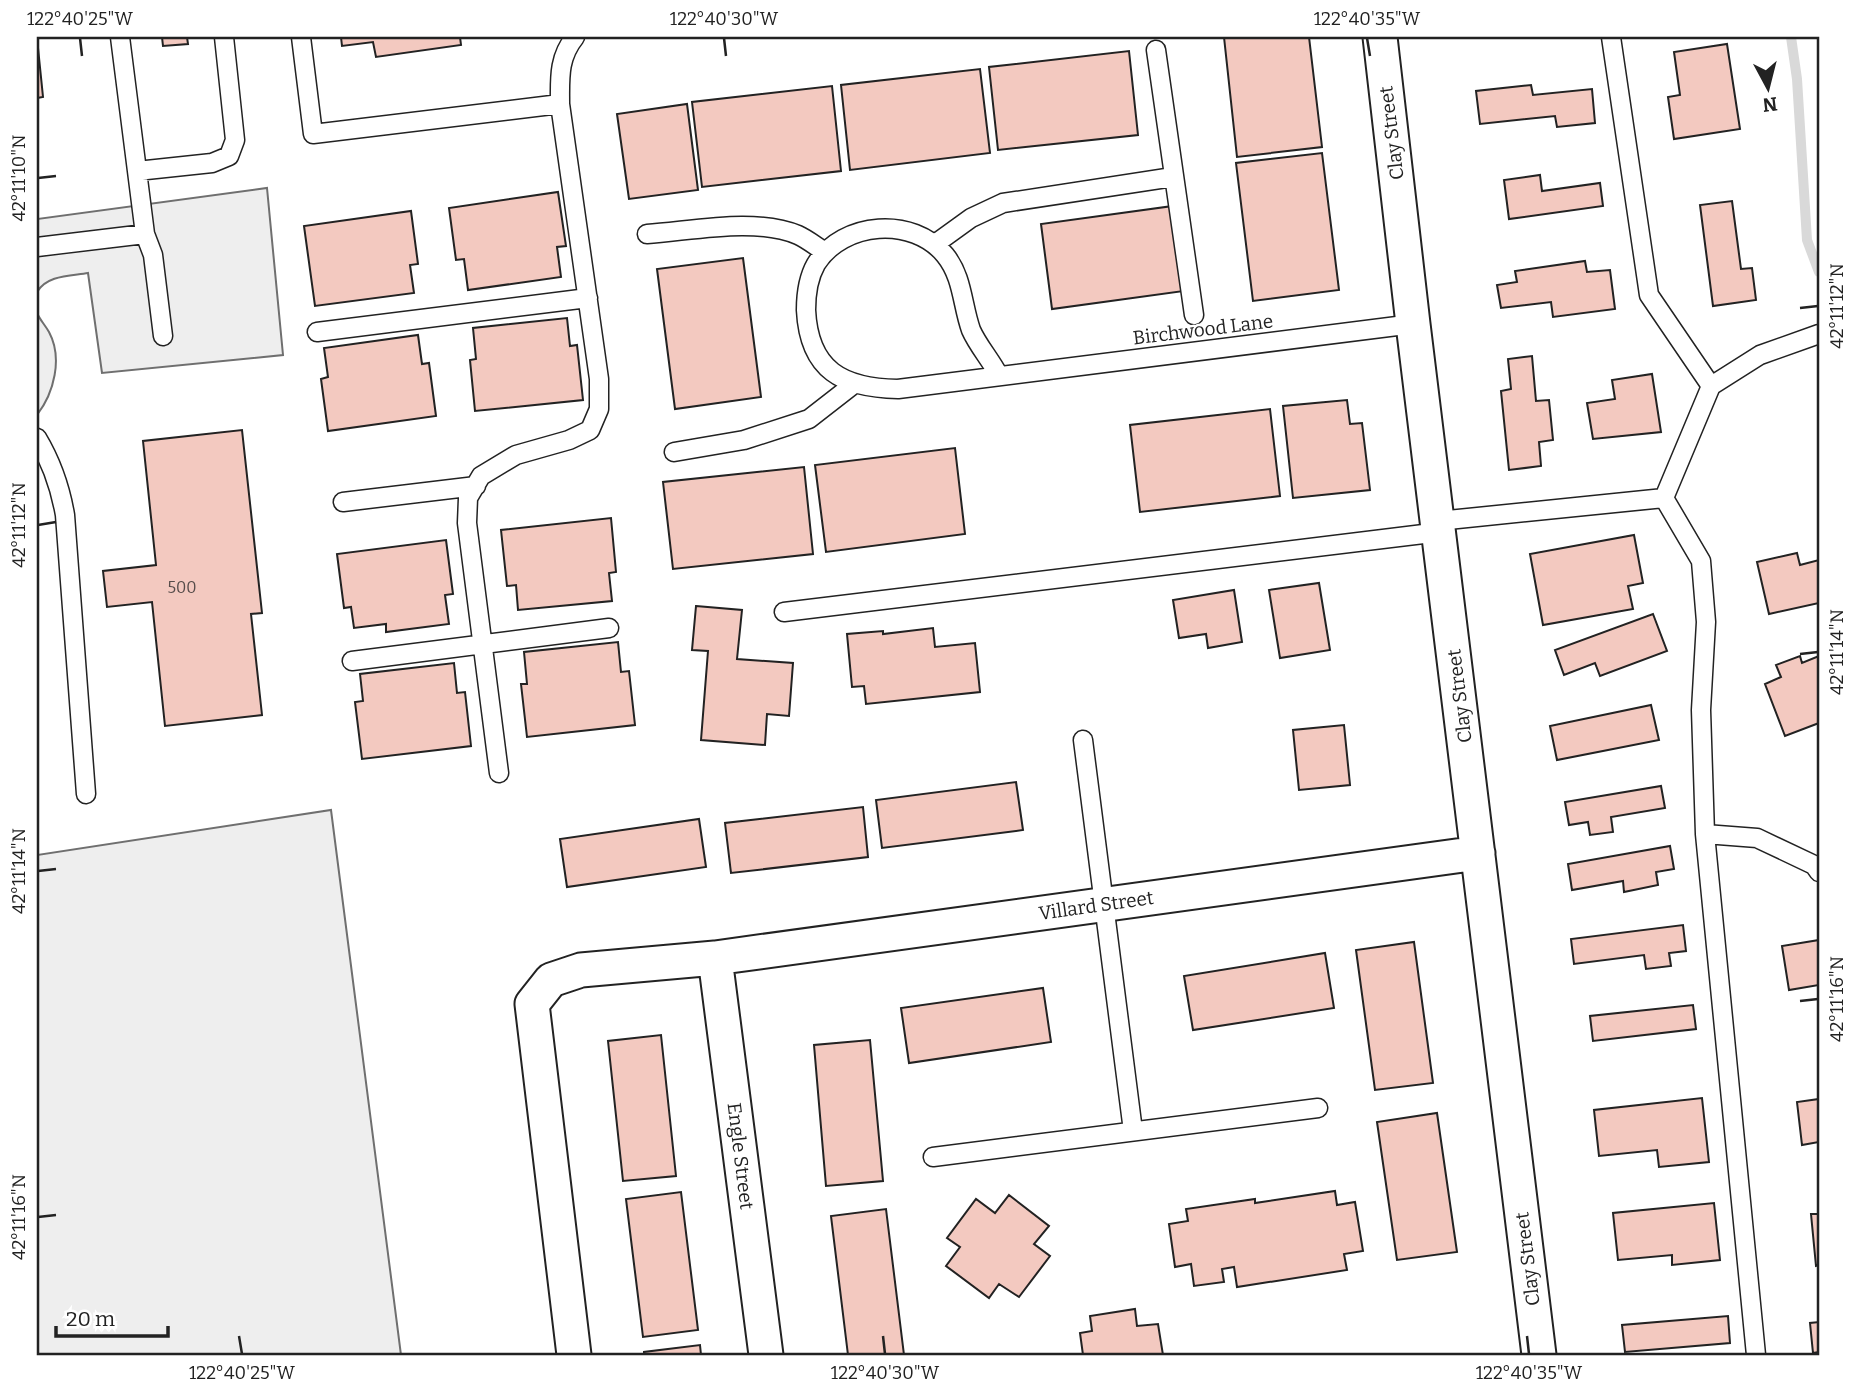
<svg xmlns="http://www.w3.org/2000/svg" width="1856" height="1392" font-family="Bitter,serif">
  <style>
    .green { fill: #eee; stroke: #6f6f6f; stroke-width: 2 }
    .lines { fill: none; stroke-linecap: round; stroke-linejoin: round }
    .stream { stroke: #d9d9d9; stroke-width: 10 }
    .building { fill: #f3c9c0; stroke: #222; stroke-width: 2 }
    .service-casing { stroke: #222; stroke-width: 21 }
    .minor-casing { stroke: #222; stroke-width: 37 }
    .service { stroke: #fff; stroke-width: 18 }
    .minor { stroke: #fff; stroke-width: 33 }
    .ticks { fill: none; stroke: #222; stroke-width: 2.5 }
    .labels { text-anchor: middle; stroke-width: 5; stroke-linejoin: round; paint-order: stroke }
    .number-label { font-size: 16px; fill: #564c4a }
    .street-label { font-size: 19px; fill: #222; stroke: #fff }
    .neatline { fill: none; stroke: #222; stroke-width: 2.5 }
    .ticks-label { font-size: 18px; text-anchor: middle; fill: #222 }
  </style>
  <rect width="100%" height="100%" fill="#fff"/>
  <path class="green" d="M267,188L283,355L102,373L88,273C70,276 47,275 37,292V219Z
    M37,313C40,320 45,325 49,332C63,358 54,393 37,415Z
    M331,810L401,1355H37V855Z"/>
  <g class="lines">
    <path class="stream" d="M1791,37L1797,79L1807,240L1819,272"/>
  </g>
  <path class="building" d="M162,37H187L188,44L163,46Z
    M341,37H460L461,45L376,57L373,42L342,46Z
    M1224,37H1309L1322,147L1237,157Z
    M37,38L43,97L37,98Z
    M1727,44L1740,129L1674,139L1668,97L1680,95L1674,52Z
    M1129,51L1138,135L998,150L989,67Z
    M980,69L990,153L850,170L841,85Z
    M1531,85L1533,95L1592,89L1595,123L1557,127L1555,116L1480,124L1476,91Z
    M832,86L841,171L702,187L692,102Z
    M687,104L698,190L629,199L617,114Z
    M1322,153L1339,290L1253,301L1236,163Z
    M1540,175L1542,191L1600,183L1603,206L1509,219L1504,180Z
    M558,192L566,246L557,247L561,277L468,290L464,259L456,260L449,208Z
    M1732,201L1741,269L1752,268L1756,300L1713,306L1700,205Z
    M1173,206L1184,291L1052,309L1041,224Z
    M411,211L418,264L410,265L414,293L315,306L304,226Z
    M743,258L761,397L675,409L657,269Z
    M1585,261L1587,272L1610,270L1615,309L1553,317L1551,302L1501,308L1497,285L1517,282L1515,271Z
    M567,318L570,346L577,345L583,400L475,411L470,360L476,359L473,328Z
    M418,335L422,364L429,363L436,416L328,431L321,379L328,377L324,348Z
    M1532,356L1536,401L1549,400L1553,440L1539,442L1541,466L1509,470L1501,391L1511,389L1508,359Z
    M1652,374L1661,432L1593,439L1587,403L1615,399L1612,380Z
    M1347,400L1350,424L1362,423L1370,490L1293,498L1283,406Z
    M1270,409L1280,496L1140,512L1130,425Z
    M242,430L262,613L251,614L262,715L165,726L152,602L107,607L103,571L156,565L143,441Z
    M955,448L965,534L826,552L815,465Z
    M804,467L813,554L673,569L663,482Z
    M611,518L616,572L609,573L612,601L518,610L516,585L507,586L501,530Z
    M1634,535L1643,583L1628,586L1633,609L1543,625L1530,554Z
    M446,540L453,594L445,595L449,624L386,632V624L354,628L351,607L344,608L337,554Z
    M1797,553L1800,565L1819,560V603L1769,614L1757,562Z
    M1319,583L1330,650L1280,658L1269,590Z
    M1234,590L1242,642L1208,648L1206,634L1179,638L1173,600Z
    M696,606L742,610L737,659L793,663L789,716L767,714L765,745L701,740L708,651L692,650Z
    M1653,614L1667,651L1600,676L1595,663L1564,675L1555,650Z
    M933,628L935,647L975,643L980,692L866,704L864,686L852,687L847,634L883,631V634Z
    M618,642L621,672L629,671L635,725L527,737L521,684H527L524,652Z
    M1800,656L1802,663L1819,656V723L1785,736L1765,684L1781,677L1776,665Z
    M454,663L457,693L465,692L471,746L362,759L355,702L363,701L360,674Z
    M1651,705L1659,740L1557,760L1550,726Z
    M1344,725L1350,785L1299,790L1293,730Z
    M1016,782L1023,830L882,848L876,800Z
    M1661,786L1665,808L1611,817L1613,832L1590,835L1588,822L1569,825L1565,802Z
    M863,807L868,857L731,873L725,823Z
    M699,819L706,867L567,887L560,839Z
    M1670,846L1674,869L1656,872L1658,885L1624,892L1623,881L1572,890L1568,864Z
    M1683,925L1686,951L1669,953L1671,966L1646,969L1644,955L1574,964L1571,939Z
    M1819,940V985L1789,990L1782,946Z
    M1414,942L1433,1083L1375,1090L1356,950Z
    M1325,953L1334,1008L1193,1030L1184,976Z
    M1043,988L1051,1042L909,1063L901,1008Z
    M1693,1005L1696,1029L1593,1041L1590,1016Z
    M661,1035L676,1176L623,1181L608,1041Z
    M870,1040L883,1181L826,1186L814,1045Z
    M1702,1098L1709,1162L1659,1167L1657,1150L1599,1156L1594,1110Z
    M1819,1099V1142L1802,1145L1797,1102Z
    M1437,1113L1457,1252L1397,1260L1377,1122Z
    M1335,1191L1337,1205L1355,1202L1363,1251L1344,1254L1347,1270L1237,1287L1234,1267L1222,1269L1224,1282L1194,1286L1191,1264L1175,1267L1169,1224L1188,1221L1186,1209L1255,1199V1203Z
    M681,1192L698,1330L643,1337L626,1199Z
    M1009,1195L1049,1226L1034,1244L1050,1256L1019,1297L999,1284L989,1298L946,1266L960,1247L947,1238L976,1199L995,1213Z
    M1714,1203L1720,1260L1672,1265V1255L1618,1260L1613,1213Z
    M886,1209L904,1355H848L831,1216Z
    M1811,1214H1819V1265L1816,1266Z
    M1135,1309L1137,1326L1158,1324L1163,1355H1083L1080,1333L1092,1331L1090,1316Z
    M1728,1316L1730,1343L1625,1352L1622,1325Z
    M1819,1322V1352L1813,1353L1810,1323Z
    M700,1345L701,1355H644V1352Z"/>
  <g class="lines">
    <g class="service-casing">
      <path id="service" d="M120,37L145,234L153,255L163,336
        M301,37L313,134L560,104
        M1611,37L1649,295L1711,386
        M1156,50L1194,315
        M137,171L212,163L229,156L235,140L224,37
        M647,234C692,231 755,217 798,235C807,239 817,247 825,252
        M935,244L971,218L1003,203L1173,177
        M37,247L145,234
        M317,332L588,298
        M999,376C991,360 978,346 971,330C962,305 963,277 945,255C913,216 843,221 816,264C808,278 806,295 806,310C809,371 843,388 898,389L1413,324
        M37,438C52,463 60,486 65,515L86,794
        M674,452L744,440L809,419L854,384
        M1664,498L1701,561L1706,622L1701,710L1705,834
        M343,502L476,486
        M1438,521L1664,498L1711,386L1760,355L1819,334
        M784,612L1440,532
        M352,661L609,628
        M1083,740L1133,1131
        M499,773L467,523L468,498L481,476L516,455L569,440L590,430L599,409V379L560,104C560,79 558,58 575,37
        M933,1157L1318,1108
        M1756,1355L1705,834L1757,838L1814,865L1819,872"/>
    </g>
    <g class="minor-casing">
      <path id="minor" d="M1380,37L1413,324L1539,1355
        M715,958L766,1355
        M574,1355L532,1004L551,980L581,970L715,958L1478,853"/>
    </g>
    <use href="#service" class="service"/>
    <use href="#minor" class="minor"/>
  </g>
  <path class="ticks" d="M80,38L82,56M724,38L726,56M1367,38L1370,56M38,178L56,176M1800,308L1818,306M38,525L56,522M1800,654L1818,652M38,871L56,869M1800,1001L1818,999M38,1217L56,1215M239,1336L242,1354M883,1336L885,1354M1527,1336L1529,1354"/>
  <g class="labels">
    <g class="number-label">
      <text x="182" y="593">500</text>
    </g>
    <g class="street-label">
      <text transform="translate(1391 133) rotate(-97)" y="7">Clay Street</text>
      <text transform="translate(1203 329) rotate(-7)" y="7">Birchwood Lane</text>
      <text transform="translate(1459 696) rotate(-97)" y="7">Clay Street</text>
      <text transform="translate(1096 905) rotate(-8)" y="7">Villard Street</text>
      <text transform="translate(741 1156) rotate(83)" y="7">Engle Street</text>
      <text transform="translate(1527 1259) rotate(-97)" y="7">Clay Street</text>
    </g>
  </g>
  <rect width="1856" height="1392" fill="none" stroke="#ffffff" stroke-width="77"/>
  <g transform="translate(1768 88) rotate(173)" stroke="#ffffff" stroke-width="5" paint-order="stroke">
  <path d="M0-5L12 26L0 18L-12 26Z" fill="#222222"/>
  <text y="-10" font-size="19" font-weight="bold" text-anchor="middle" fill="#222222">N</text>
  </g>
  <path d="M56 1326v10h112v-10" fill="none" stroke="#222222" stroke-width="3.5"/>
  <text x="66" y="1326" font-size="21" fill="#222222" stroke="#ffffff" stroke-width="5" paint-order="stroke">20 m</text>
  <rect x="38" y="38" width="1780" height="1316" class="neatline"/>
  <g class="ticks-label">
    <text x="80" y="25">122°40'25"W</text>
    <text x="724" y="25">122°40'30"W</text>
    <text x="1367" y="25">122°40'35"W</text>
    <text transform="translate(19 178) rotate(-90)" y="6">42°11'10"N</text>
    <text transform="translate(1837 306) rotate(-90)" y="6">42°11'12"N</text>
    <text transform="translate(19 525) rotate(-90)" y="6">42°11'12"N</text>
    <text transform="translate(1837 652) rotate(-90)" y="6">42°11'14"N</text>
    <text transform="translate(19 871) rotate(-90)" y="6">42°11'14"N</text>
    <text transform="translate(1837 999) rotate(-90)" y="6">42°11'16"N</text>
    <text transform="translate(19 1217) rotate(-90)" y="6">42°11'16"N</text>
    <text x="242" y="1379">122°40'25"W</text>
    <text x="885" y="1379">122°40'30"W</text>
    <text x="1529" y="1379">122°40'35"W</text>
  </g>
</svg>
